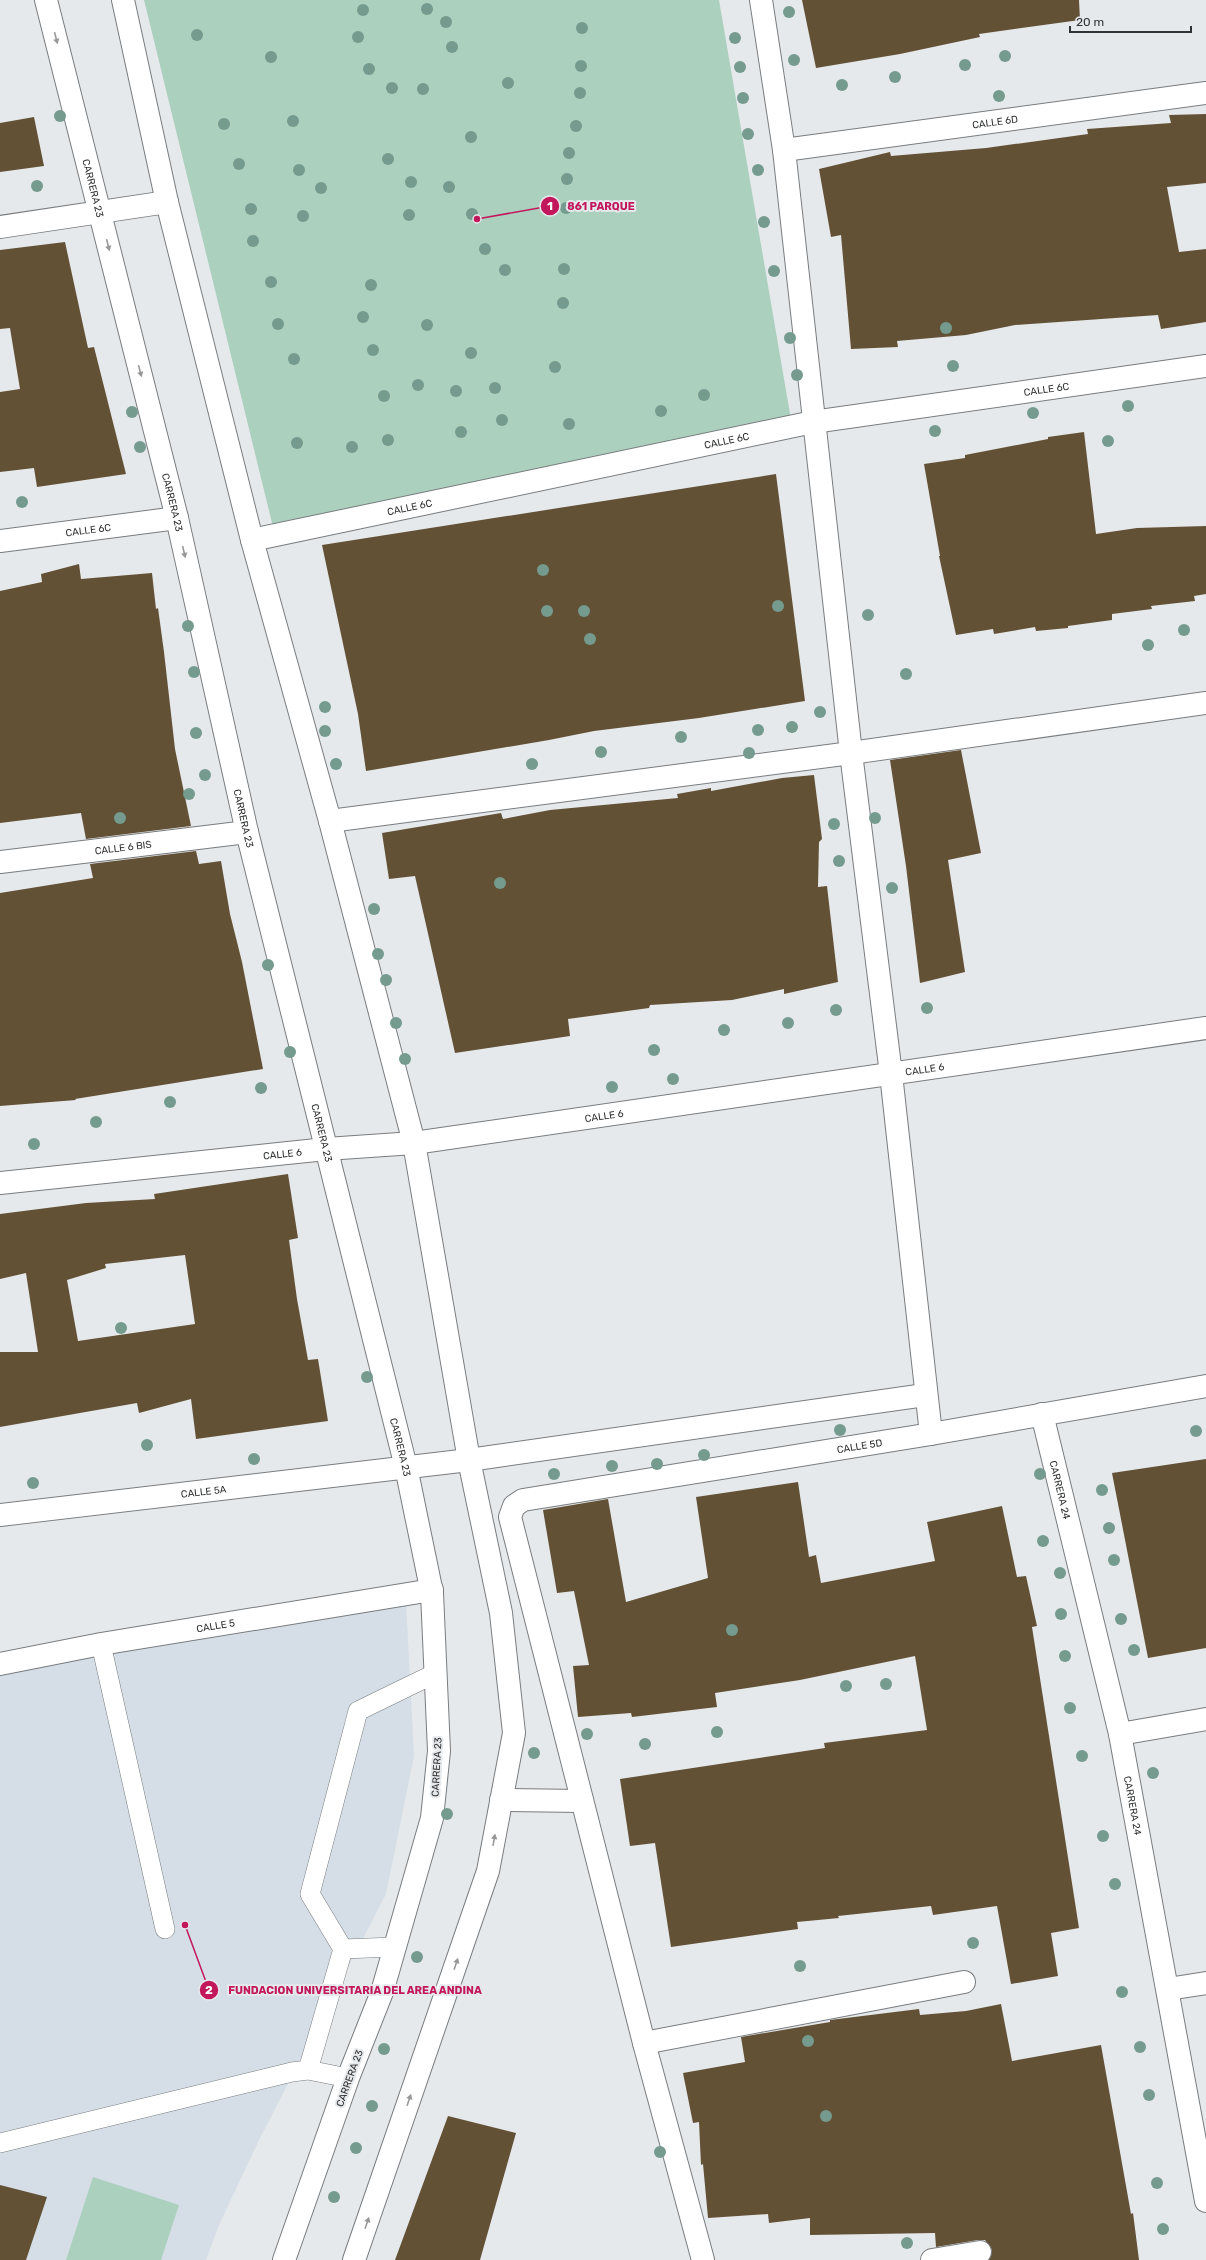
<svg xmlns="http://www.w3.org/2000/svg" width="1206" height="2260" font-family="Rubik,sans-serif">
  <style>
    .built { fill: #d5dee6 }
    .grass { fill: #acd0be }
    .building { fill: #635136; fill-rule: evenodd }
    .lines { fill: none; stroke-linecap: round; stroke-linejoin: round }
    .lane-casing { stroke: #797c7f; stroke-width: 20 }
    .street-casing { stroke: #797c7f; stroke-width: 24 }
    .secondary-casing { stroke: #797c7f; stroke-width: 24 }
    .lane { stroke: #fff; stroke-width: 19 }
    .street { stroke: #fff; stroke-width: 22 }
    .secondary { stroke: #fff; stroke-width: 22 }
    .tree { fill: #759a8e }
    .oneway { fill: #989899 }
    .labels { text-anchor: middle; stroke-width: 4; stroke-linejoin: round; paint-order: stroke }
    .street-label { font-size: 10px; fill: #313233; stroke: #e6e9ec }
    .leader { fill: none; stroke: #c2185b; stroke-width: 1.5 }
    .callout-dot { fill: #c2185b; stroke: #e6e9ec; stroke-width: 1.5 }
    .mark-label { font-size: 12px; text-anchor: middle; font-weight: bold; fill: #fff }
    .callout-label { font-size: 11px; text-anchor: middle; font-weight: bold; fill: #c2185b; stroke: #e6e9ec; stroke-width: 4; stroke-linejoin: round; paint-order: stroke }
  </style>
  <rect width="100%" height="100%" fill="#e6e9ec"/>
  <path class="built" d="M406,1600L414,1756L386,1894L259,2140L219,2225L206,2260H0V1673Z"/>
  <path class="grass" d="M144,0H719L794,437L273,527Z
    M93,2177L179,2205L161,2260H66Z"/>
  <path class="building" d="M802,0H1079L1080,20L979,34L980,37L900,54L816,68Z
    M1206,114V183L1167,187L1179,252L1206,249V322L1161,329L1158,315L1015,325L966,335L897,341L898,347L851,349L841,235L831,237L819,169L890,152L891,156L986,148L1088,134L1087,129L1171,123L1169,115Z
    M34,117L44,166L0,172V123Z
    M65,242L88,348L94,347L126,474L37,487L34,468L0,472V392L20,389L10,328L0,329V250Z
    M1084,432L1096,534L1137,528L1206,526V594L1194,596L1195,601L1151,606L1152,609L1112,614V620L1068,626V628L1036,631L1035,627L994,634L993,629L956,635L939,556H940L924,464L965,458V455L1048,439V437Z
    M776,474L805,701L699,718L594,731L549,740L366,771L358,714L322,545Z
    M79,564L81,579L152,573L156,609L158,608L164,652L175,749L191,826L86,839L81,813L0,823V591L42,582L41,574Z
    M961,750L981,853L948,860L965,972L920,983L906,866L890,760Z
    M814,775L822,839L819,842L818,887L827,886L838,982L784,994V989L732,1000L650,1005L649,1008L568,1019L570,1036L455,1053L415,876L389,879L382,833L501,813L503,819L550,810L678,798L677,794L711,788V791L782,778Z
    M196,851L199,864L221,861L230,914L242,962L263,1069L75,1099L76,1100L0,1106V893L93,878L90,864Z
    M288,1174L298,1238L289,1240L297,1299L308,1360L318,1359L328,1421L196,1439L191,1399L139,1413L137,1403L0,1427V1352H38L26,1273L0,1279V1214L86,1203L155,1199L154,1194ZM185,1255L195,1324L78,1341L67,1280L106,1268L105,1264Z
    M1206,1459V1648L1148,1658L1112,1473Z
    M798,1482L809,1557L816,1555L821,1583L935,1561L927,1522L1002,1506L1017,1577L1026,1576L1037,1626L1032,1627L1079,1928L1051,1933L1058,1976L1011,1984L997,1906L933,1915L931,1906L838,1916L839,1918L797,1922L798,1929L671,1947L655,1843L630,1846L620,1779L825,1748L824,1743L927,1730L915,1656L800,1680L715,1693L717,1707L632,1717L631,1713L578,1717L573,1666L589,1665L574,1591L557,1593L543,1510L608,1499L626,1602L708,1578L696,1497Z
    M1001,2004L1012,2061L1101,2045L1131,2214L1133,2213L1139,2260H989L992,2250L985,2240H978L936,2247L935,2233L810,2235V2218L769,2223L768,2214L708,2218L703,2164L701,2165L699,2122L693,2123L683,2073L745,2062L741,2037L830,2022V2020L919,2009L920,2015L966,2011Z
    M448,2116L516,2133L480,2260H395Z
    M0,2185L47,2197L26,2260H0Z"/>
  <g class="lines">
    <g class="lane-casing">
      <path id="lane" d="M101,1644L165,1929
        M343,1949L394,1947
        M308,2070L343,1949L310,1894L358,1711L436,1673
        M0,2143L292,2072L308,2070L348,2078"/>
    </g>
    <g class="street-casing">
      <g id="street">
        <path d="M761,0L784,150L851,753L891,1074L931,1434"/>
        <path id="s1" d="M784,150L1206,93"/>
        <path d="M0,227L167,202"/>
        <path id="s2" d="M252,540L813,422L1206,366"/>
        <path id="s3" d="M0,541L177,518"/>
        <path d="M330,821L851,753L1206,703"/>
        <path id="s4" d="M0,862L247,832"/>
        <path id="s5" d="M0,1183L326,1149L414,1143L1206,1028"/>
        <path id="s6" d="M1042,1414L1120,1734L1206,2201"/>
        <path id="s7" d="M0,1515L469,1460L925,1395"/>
        <path id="s8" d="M0,1664L101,1644L432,1590"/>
        <path d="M1120,1734L1206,1719"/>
        <path d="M501,1800L582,1801"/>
        <path d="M1168,1989L1206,1983"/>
        <path d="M644,2043L964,1982"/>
        <path id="s9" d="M703,2260L644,2043L510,1517L514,1506L523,1500L931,1434L1206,1386"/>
        <path d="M932,2260L980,2252"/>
      </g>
    </g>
    <g class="secondary-casing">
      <g id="secondary">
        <path id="s10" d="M46,0L177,518L247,832L406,1467L432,1593L439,1751L432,1818L382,1992L348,2078L284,2260"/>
        <path d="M123,0L167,202L252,540L330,821L414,1143L469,1460L501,1613L514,1733L488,1871L354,2260"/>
      </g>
    </g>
    <use href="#lane" class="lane"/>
    <use href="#street" class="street"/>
    <use href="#secondary" class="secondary"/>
  </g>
  <g class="tree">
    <circle cx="427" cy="9" r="6"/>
    <circle cx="363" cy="10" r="6"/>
    <circle cx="789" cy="12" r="6"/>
    <circle cx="446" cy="22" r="6"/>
    <circle cx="582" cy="28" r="6"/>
    <circle cx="197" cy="35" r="6"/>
    <circle cx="358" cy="37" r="6"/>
    <circle cx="735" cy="38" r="6"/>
    <circle cx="452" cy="47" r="6"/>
    <circle cx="1005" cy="56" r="6"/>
    <circle cx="271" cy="57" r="6"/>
    <circle cx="794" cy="60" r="6"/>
    <circle cx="965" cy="65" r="6"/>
    <circle cx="581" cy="66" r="6"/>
    <circle cx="740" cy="67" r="6"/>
    <circle cx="369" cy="69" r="6"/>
    <circle cx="895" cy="77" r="6"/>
    <circle cx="508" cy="83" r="6"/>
    <circle cx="842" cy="85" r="6"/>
    <circle cx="392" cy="88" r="6"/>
    <circle cx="423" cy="89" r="6"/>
    <circle cx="580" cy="93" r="6"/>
    <circle cx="999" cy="96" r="6"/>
    <circle cx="743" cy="98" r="6"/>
    <circle cx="60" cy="116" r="6"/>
    <circle cx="293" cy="121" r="6"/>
    <circle cx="224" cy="124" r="6"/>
    <circle cx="576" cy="126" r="6"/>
    <circle cx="748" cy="134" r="6"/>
    <circle cx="471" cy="137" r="6"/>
    <circle cx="569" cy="153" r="6"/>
    <circle cx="388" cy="159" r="6"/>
    <circle cx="239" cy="164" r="6"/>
    <circle cx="299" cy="170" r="6"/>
    <circle cx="758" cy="170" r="6"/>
    <circle cx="567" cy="179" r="6"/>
    <circle cx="411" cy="182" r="6"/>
    <circle cx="37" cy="186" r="6"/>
    <circle cx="449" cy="187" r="6"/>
    <circle cx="321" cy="188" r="6"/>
    <circle cx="566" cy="208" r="6"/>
    <circle cx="251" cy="209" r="6"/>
    <circle cx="472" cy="214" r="6"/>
    <circle cx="409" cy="215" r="6"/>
    <circle cx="303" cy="216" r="6"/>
    <circle cx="764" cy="222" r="6"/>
    <circle cx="253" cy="241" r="6"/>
    <circle cx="485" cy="249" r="6"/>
    <circle cx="564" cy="269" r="6"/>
    <circle cx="505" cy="270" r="6"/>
    <circle cx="774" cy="271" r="6"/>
    <circle cx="271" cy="282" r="6"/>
    <circle cx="371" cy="285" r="6"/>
    <circle cx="563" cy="303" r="6"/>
    <circle cx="363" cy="317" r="6"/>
    <circle cx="278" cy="324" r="6"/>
    <circle cx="427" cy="325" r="6"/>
    <circle cx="946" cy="328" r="6"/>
    <circle cx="790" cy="338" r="6"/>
    <circle cx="373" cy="350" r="6"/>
    <circle cx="471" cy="353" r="6"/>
    <circle cx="294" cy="359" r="6"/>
    <circle cx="953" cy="366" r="6"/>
    <circle cx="555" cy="367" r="6"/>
    <circle cx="797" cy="375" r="6"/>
    <circle cx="418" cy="385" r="6"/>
    <circle cx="495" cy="388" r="6"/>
    <circle cx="456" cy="391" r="6"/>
    <circle cx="704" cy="395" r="6"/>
    <circle cx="384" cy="396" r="6"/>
    <circle cx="1128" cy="406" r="6"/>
    <circle cx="661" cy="411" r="6"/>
    <circle cx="132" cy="412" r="6"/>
    <circle cx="1033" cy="413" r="6"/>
    <circle cx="502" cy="420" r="6"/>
    <circle cx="569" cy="424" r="6"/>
    <circle cx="935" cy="431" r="6"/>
    <circle cx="461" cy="432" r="6"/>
    <circle cx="388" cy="440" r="6"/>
    <circle cx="1108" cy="441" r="6"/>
    <circle cx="297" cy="443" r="6"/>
    <circle cx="140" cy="447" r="6"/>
    <circle cx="352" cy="447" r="6"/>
    <circle cx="22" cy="502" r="6"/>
    <circle cx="543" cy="570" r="6"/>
    <circle cx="778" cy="606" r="6"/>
    <circle cx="547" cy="611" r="6"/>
    <circle cx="584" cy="611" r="6"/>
    <circle cx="868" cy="615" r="6"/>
    <circle cx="188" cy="626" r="6"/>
    <circle cx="1184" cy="630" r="6"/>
    <circle cx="590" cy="639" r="6"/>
    <circle cx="1148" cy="645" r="6"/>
    <circle cx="194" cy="672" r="6"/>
    <circle cx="906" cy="674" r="6"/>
    <circle cx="325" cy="707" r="6"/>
    <circle cx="820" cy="712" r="6"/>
    <circle cx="792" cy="727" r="6"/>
    <circle cx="758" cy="730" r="6"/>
    <circle cx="325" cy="731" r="6"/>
    <circle cx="196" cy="733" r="6"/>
    <circle cx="681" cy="737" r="6"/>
    <circle cx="601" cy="752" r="6"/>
    <circle cx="749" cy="753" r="6"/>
    <circle cx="336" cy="764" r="6"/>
    <circle cx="532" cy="764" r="6"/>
    <circle cx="205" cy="775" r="6"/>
    <circle cx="189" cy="794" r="6"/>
    <circle cx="120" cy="818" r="6"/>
    <circle cx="875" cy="818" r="6"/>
    <circle cx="834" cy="824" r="6"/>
    <circle cx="839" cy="861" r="6"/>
    <circle cx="500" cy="883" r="6"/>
    <circle cx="892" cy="888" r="6"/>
    <circle cx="374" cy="909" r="6"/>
    <circle cx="378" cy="954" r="6"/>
    <circle cx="268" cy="965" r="6"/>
    <circle cx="386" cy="980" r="6"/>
    <circle cx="927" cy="1008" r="6"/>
    <circle cx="836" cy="1010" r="6"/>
    <circle cx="396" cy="1023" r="6"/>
    <circle cx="788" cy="1023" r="6"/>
    <circle cx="724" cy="1030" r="6"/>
    <circle cx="654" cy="1050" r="6"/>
    <circle cx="290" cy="1052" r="6"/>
    <circle cx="405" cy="1059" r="6"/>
    <circle cx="673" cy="1079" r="6"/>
    <circle cx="612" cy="1087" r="6"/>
    <circle cx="261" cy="1088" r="6"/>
    <circle cx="170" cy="1102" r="6"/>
    <circle cx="96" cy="1122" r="6"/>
    <circle cx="34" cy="1144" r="6"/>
    <circle cx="121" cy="1328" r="6"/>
    <circle cx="367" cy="1377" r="6"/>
    <circle cx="840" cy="1430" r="6"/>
    <circle cx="1196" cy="1431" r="6"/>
    <circle cx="147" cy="1445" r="6"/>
    <circle cx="704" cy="1455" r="6"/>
    <circle cx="254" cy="1459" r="6"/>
    <circle cx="657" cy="1464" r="6"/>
    <circle cx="612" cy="1466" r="6"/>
    <circle cx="554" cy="1474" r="6"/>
    <circle cx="1040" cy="1474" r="6"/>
    <circle cx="33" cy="1483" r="6"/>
    <circle cx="1102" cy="1490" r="6"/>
    <circle cx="1109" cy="1528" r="6"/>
    <circle cx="1043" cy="1541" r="6"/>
    <circle cx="1114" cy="1560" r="6"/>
    <circle cx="1060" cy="1573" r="6"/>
    <circle cx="1061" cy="1614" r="6"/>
    <circle cx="1121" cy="1619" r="6"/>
    <circle cx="732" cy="1630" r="6"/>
    <circle cx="1134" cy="1650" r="6"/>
    <circle cx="1065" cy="1656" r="6"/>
    <circle cx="886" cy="1684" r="6"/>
    <circle cx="846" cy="1686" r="6"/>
    <circle cx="1070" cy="1708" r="6"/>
    <circle cx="717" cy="1732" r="6"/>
    <circle cx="587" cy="1734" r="6"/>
    <circle cx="645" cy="1744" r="6"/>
    <circle cx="534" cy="1753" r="6"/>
    <circle cx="1082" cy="1756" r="6"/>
    <circle cx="1153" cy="1773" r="6"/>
    <circle cx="447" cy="1814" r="6"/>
    <circle cx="1103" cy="1836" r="6"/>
    <circle cx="1115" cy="1884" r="6"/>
    <circle cx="973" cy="1943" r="6"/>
    <circle cx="417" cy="1957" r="6"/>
    <circle cx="800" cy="1966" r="6"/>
    <circle cx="1122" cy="1992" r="6"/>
    <circle cx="808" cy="2041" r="6"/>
    <circle cx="1140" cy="2047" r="6"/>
    <circle cx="384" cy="2049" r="6"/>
    <circle cx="1149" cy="2095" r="6"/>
    <circle cx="372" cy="2106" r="6"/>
    <circle cx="826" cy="2116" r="6"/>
    <circle cx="356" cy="2148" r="6"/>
    <circle cx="660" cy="2152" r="6"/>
    <circle cx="1157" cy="2183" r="6"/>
    <circle cx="334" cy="2197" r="6"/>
    <circle cx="1163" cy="2229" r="6"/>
    <circle cx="907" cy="2243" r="6"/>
  </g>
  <defs><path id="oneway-solid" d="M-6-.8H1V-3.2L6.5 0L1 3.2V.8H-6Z"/></defs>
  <g class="oneway">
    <use href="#oneway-solid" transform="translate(56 38) rotate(76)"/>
    <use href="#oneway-solid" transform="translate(108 245) rotate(76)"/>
    <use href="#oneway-solid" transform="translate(140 371) rotate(76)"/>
    <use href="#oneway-solid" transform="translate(184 552) rotate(77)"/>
    <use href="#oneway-solid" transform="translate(494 1840) rotate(-80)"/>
    <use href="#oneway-solid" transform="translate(456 1964) rotate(-71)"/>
    <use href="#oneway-solid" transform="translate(409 2100) rotate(-71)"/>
    <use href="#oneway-solid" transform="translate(367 2223) rotate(-71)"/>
  </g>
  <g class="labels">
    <g class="street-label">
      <text dy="4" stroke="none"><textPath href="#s1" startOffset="213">CALLE 6D</textPath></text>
      <text dy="4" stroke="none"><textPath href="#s10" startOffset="194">CARRERA 23</textPath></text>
      <text dy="4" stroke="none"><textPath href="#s2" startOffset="809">CALLE 6C</textPath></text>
      <text dy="4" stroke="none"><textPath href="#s2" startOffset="485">CALLE 6C</textPath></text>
      <text dy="4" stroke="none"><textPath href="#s10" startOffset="518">CARRERA 23</textPath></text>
      <text dy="4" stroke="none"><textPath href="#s2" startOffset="161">CALLE 6C</textPath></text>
      <text dy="4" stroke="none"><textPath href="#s3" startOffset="89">CALLE 6C</textPath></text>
      <text dy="4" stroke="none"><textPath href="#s10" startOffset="842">CARRERA 23</textPath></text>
      <text dy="4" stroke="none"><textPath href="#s4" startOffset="124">CALLE 6 BIS</textPath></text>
      <text dy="4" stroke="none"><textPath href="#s5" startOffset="932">CALLE 6</textPath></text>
      <text dy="4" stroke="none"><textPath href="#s5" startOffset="608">CALLE 6</textPath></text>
      <text dy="4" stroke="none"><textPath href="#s10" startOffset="1166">CARRERA 23</textPath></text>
      <text dy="4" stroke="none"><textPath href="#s5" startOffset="284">CALLE 6</textPath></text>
      <text dy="4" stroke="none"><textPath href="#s9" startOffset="1131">CALLE 5D</textPath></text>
      <text dy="4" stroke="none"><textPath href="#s10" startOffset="1490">CARRERA 23</textPath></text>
      <text dy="4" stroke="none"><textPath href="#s6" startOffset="78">CARRERA 24</textPath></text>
      <text dy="4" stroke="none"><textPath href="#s7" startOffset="205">CALLE 5A</textPath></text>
      <text dy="4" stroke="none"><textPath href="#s8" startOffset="219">CALLE 5</textPath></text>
      <text transform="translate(436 1767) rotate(-87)" y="4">CARRERA 23</text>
      <text dy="4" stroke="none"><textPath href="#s6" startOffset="402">CARRERA 24</textPath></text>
      <text transform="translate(349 2078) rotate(-70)" y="4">CARRERA 23</text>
    </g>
  </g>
  <path class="leader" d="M477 219L550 206M185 1925L209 1990"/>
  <g class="callout-dot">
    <circle cx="477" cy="219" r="4"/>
    <circle cx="185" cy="1925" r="4"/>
    <circle cx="550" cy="206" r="10"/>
    <circle cx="209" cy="1990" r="10"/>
  </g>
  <g class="mark-label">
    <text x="550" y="210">1</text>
    <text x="209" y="1994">2</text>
  </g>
  <g class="callout-label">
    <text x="601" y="210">861 PARQUE</text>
    <text x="355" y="1994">FUNDACION UNIVERSITARIA DEL AREA ANDINA</text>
  </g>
  <path d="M1070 26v6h121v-6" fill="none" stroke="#313233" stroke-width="2"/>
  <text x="1076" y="26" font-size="12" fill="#313233" stroke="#e6e9ec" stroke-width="3" paint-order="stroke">20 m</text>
</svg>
